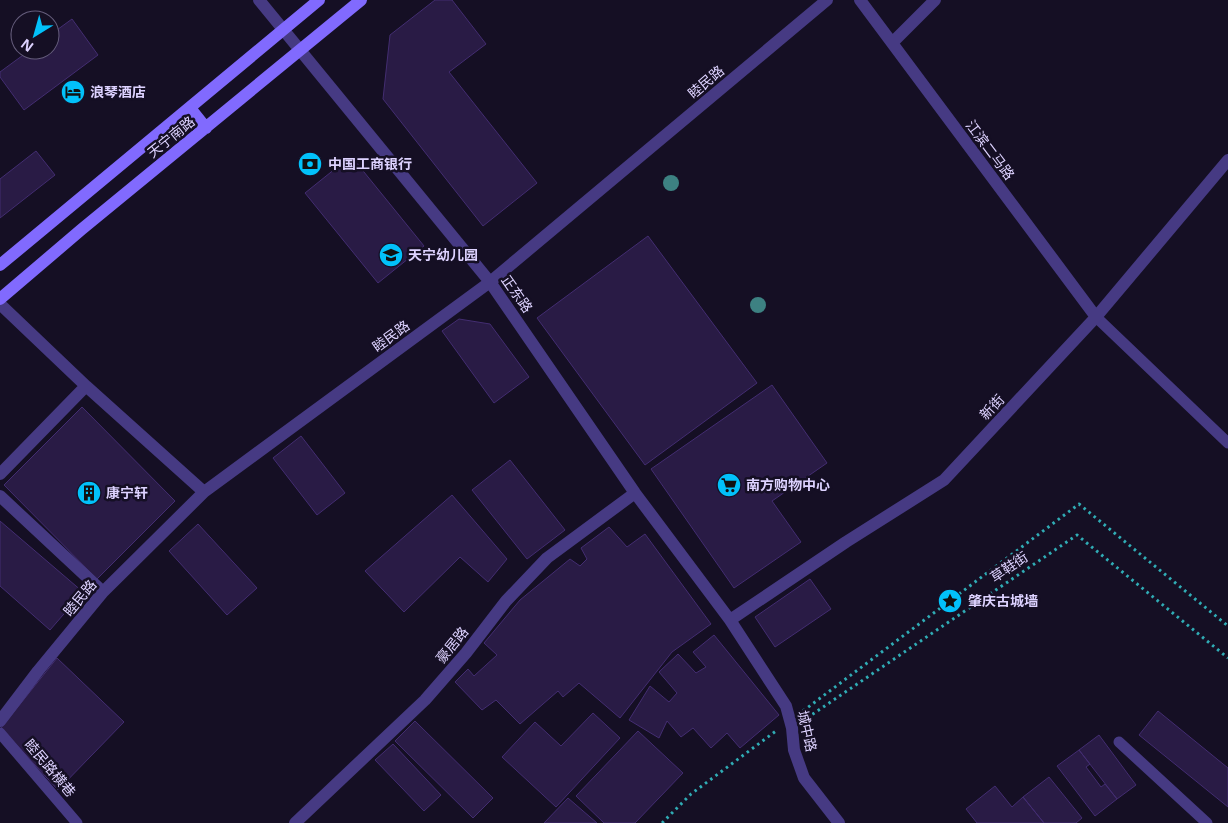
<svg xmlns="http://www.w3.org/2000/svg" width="1228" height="823" font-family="'Noto Sans','Noto Sans SC',sans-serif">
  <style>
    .building { fill: #291b45; stroke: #432d71 }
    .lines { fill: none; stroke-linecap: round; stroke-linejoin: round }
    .path { stroke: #30acb5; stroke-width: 3; stroke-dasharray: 2.5 4; stroke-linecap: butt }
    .service { stroke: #463a83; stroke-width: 11 }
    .minor { stroke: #463a83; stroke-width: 12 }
    .secondary { stroke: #816afe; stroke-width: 12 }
    .tree { fill: #3d8182 }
    .labels { text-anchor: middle; stroke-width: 5; stroke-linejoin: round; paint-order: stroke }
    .street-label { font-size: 14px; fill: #ddd2ff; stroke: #150f24 }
    .poi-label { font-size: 14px; font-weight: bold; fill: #ddd2ff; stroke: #150f24; text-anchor: start }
  </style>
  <rect width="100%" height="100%" fill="#150f24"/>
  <path class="building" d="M435,0H452L486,44L449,72L537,183L483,226L383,99L390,35Z
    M72,19L98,55L24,110L0,77V72L30,50H50V35Z
    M36,151L55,175L0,218V179Z
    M351,156L424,246L378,283L305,193Z
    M648,236L757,383L645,465L537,318Z
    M459,319L490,324L529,377L494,403L442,331Z
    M772,385L827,463L772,501L801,542L734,588L651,469Z
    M82,407L175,501L97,579L4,485Z
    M301,436L345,493L317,515L273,458Z
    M510,460L565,530L527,559L472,490Z
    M452,495L507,559L488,582L460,557L404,612L365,571Z
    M0,521L83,592L50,630L0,586Z
    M198,524L257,588L227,615L169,551Z
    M609,527L627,547L645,534L711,624L672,652L620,718L579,683L563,697L558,691L520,724L496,700L482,710L455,682L468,669L474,676L497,655L484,643L520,600L570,559L580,566L587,559L581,548Z
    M810,579L831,609L775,647L755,617Z
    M714,635L779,715L740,748L727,733L711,748L693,728L681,737L667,721L659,738L629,720L650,686L669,702L677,693L659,672L678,654L696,673L706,667L693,652Z
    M57,658L124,722L58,790L1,728Z
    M1158,711L1228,768V807L1139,735Z
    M593,713L620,738L556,807L502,757L535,722L561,746Z
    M415,721L493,798L473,818L395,741Z
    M638,731L683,773L635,823H604L576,796Z
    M1099,735L1136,785L1117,799L1079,750Z
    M393,744L441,795L424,811L375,760Z
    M1079,750L1090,764L1086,767L1101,787L1105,784L1117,799L1095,816L1057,766Z
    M1049,777L1082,818L1076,823H1044L1023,797Z
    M995,786L1012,807L1023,797L1044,823H977L966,809Z
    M568,798L597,823H544Z"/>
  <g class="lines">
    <path class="path" d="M803,711L1079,504L1228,626
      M807,718L1077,535L1228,658
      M662,823L691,794L776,731"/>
    <path class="service" d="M1096,317L1228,443
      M0,733L77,823
      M1119,742L1207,823"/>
    <path class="minor" d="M259,0L490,282L635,493L730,620L786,706L792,728L794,750L804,778L839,823
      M860,0L1096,317
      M892,43L935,0
      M0,304L86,386L204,492
      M0,474L86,386
      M0,496L103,592
      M730,620L846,542L944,480L1096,317L1228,160
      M0,721L38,671L103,592L204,492L490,282L827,0
      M295,823L425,700L466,653L506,601L547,558L635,493"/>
    <path class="secondary" d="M190,108L206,128
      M0,265L319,0
      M0,299L82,229L361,0"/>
  </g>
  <g class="tree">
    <circle cx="671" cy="183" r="8"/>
    <circle cx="758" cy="305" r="8"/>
  </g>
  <defs>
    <g id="hotel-disc" transform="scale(1.25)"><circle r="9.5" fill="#02c1fa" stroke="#150f24"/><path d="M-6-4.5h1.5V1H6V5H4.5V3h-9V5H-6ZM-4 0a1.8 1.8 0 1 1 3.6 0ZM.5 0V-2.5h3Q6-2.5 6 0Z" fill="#111"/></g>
    <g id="bank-disc" transform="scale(1.25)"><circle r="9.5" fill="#02c1fa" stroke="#150f24"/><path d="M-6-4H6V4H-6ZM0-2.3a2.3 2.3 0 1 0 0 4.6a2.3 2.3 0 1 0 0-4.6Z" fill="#111"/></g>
    <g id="school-disc" transform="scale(1.25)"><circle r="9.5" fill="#02c1fa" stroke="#150f24"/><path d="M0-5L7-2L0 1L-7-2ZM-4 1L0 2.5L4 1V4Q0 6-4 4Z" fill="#111"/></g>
    <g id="supermarket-disc" transform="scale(1.25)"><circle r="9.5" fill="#02c1fa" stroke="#150f24"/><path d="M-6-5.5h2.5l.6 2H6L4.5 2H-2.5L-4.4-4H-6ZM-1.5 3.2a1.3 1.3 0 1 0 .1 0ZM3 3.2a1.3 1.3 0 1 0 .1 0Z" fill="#111"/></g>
    <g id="building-disc" transform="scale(1.25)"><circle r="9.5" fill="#02c1fa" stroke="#150f24"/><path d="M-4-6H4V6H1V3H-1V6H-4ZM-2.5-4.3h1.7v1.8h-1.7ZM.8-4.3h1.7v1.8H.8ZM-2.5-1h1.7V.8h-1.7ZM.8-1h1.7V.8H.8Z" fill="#111"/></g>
    <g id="sight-disc" transform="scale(1.25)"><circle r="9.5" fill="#02c1fa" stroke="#150f24"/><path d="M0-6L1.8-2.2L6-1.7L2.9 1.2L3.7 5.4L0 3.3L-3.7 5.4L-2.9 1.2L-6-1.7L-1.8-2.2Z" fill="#111"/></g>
  </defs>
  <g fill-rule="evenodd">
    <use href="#hotel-disc" x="73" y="92"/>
    <use href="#bank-disc" x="310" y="164"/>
    <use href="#school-disc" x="391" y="255"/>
    <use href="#supermarket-disc" x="729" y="485"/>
    <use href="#building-disc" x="89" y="493"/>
    <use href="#sight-disc" x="950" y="601"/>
  </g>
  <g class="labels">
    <g class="street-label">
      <text transform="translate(706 82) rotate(-40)" y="5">睦民路</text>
      <text transform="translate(171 137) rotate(-39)" y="5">天宁南路</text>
      <text transform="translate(990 150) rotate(53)" y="5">江滨二马路</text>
      <text transform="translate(517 294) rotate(55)" y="5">正东路</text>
      <text transform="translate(391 336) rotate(-36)" y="5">睦民路</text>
      <text transform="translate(992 407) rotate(-47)" y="5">新街</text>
      <text transform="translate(1009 567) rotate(-34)" y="5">草鞋街</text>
      <text transform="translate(80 598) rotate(-50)" y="5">睦民路</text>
      <text transform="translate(452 645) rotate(-51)" y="5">豪居路</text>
      <text transform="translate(807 731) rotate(77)" y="5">城中路</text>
      <text transform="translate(50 768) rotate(50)" y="5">睦民路横巷</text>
    </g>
    <g class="poi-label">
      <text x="90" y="97">浪琴酒店</text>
      <text x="328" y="169">中国工商银行</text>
      <text x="408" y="260">天宁幼儿园</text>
      <text x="746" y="490">南方购物中心</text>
      <text x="106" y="498">康宁轩</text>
      <text x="968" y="606">肇庆古城墙</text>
    </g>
  </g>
  <g transform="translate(35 35) rotate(217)"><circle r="24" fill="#150f24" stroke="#655d7c"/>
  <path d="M0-4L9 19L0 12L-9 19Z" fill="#02c1fa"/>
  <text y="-8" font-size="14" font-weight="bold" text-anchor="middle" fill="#ddd2ff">N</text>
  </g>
</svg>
